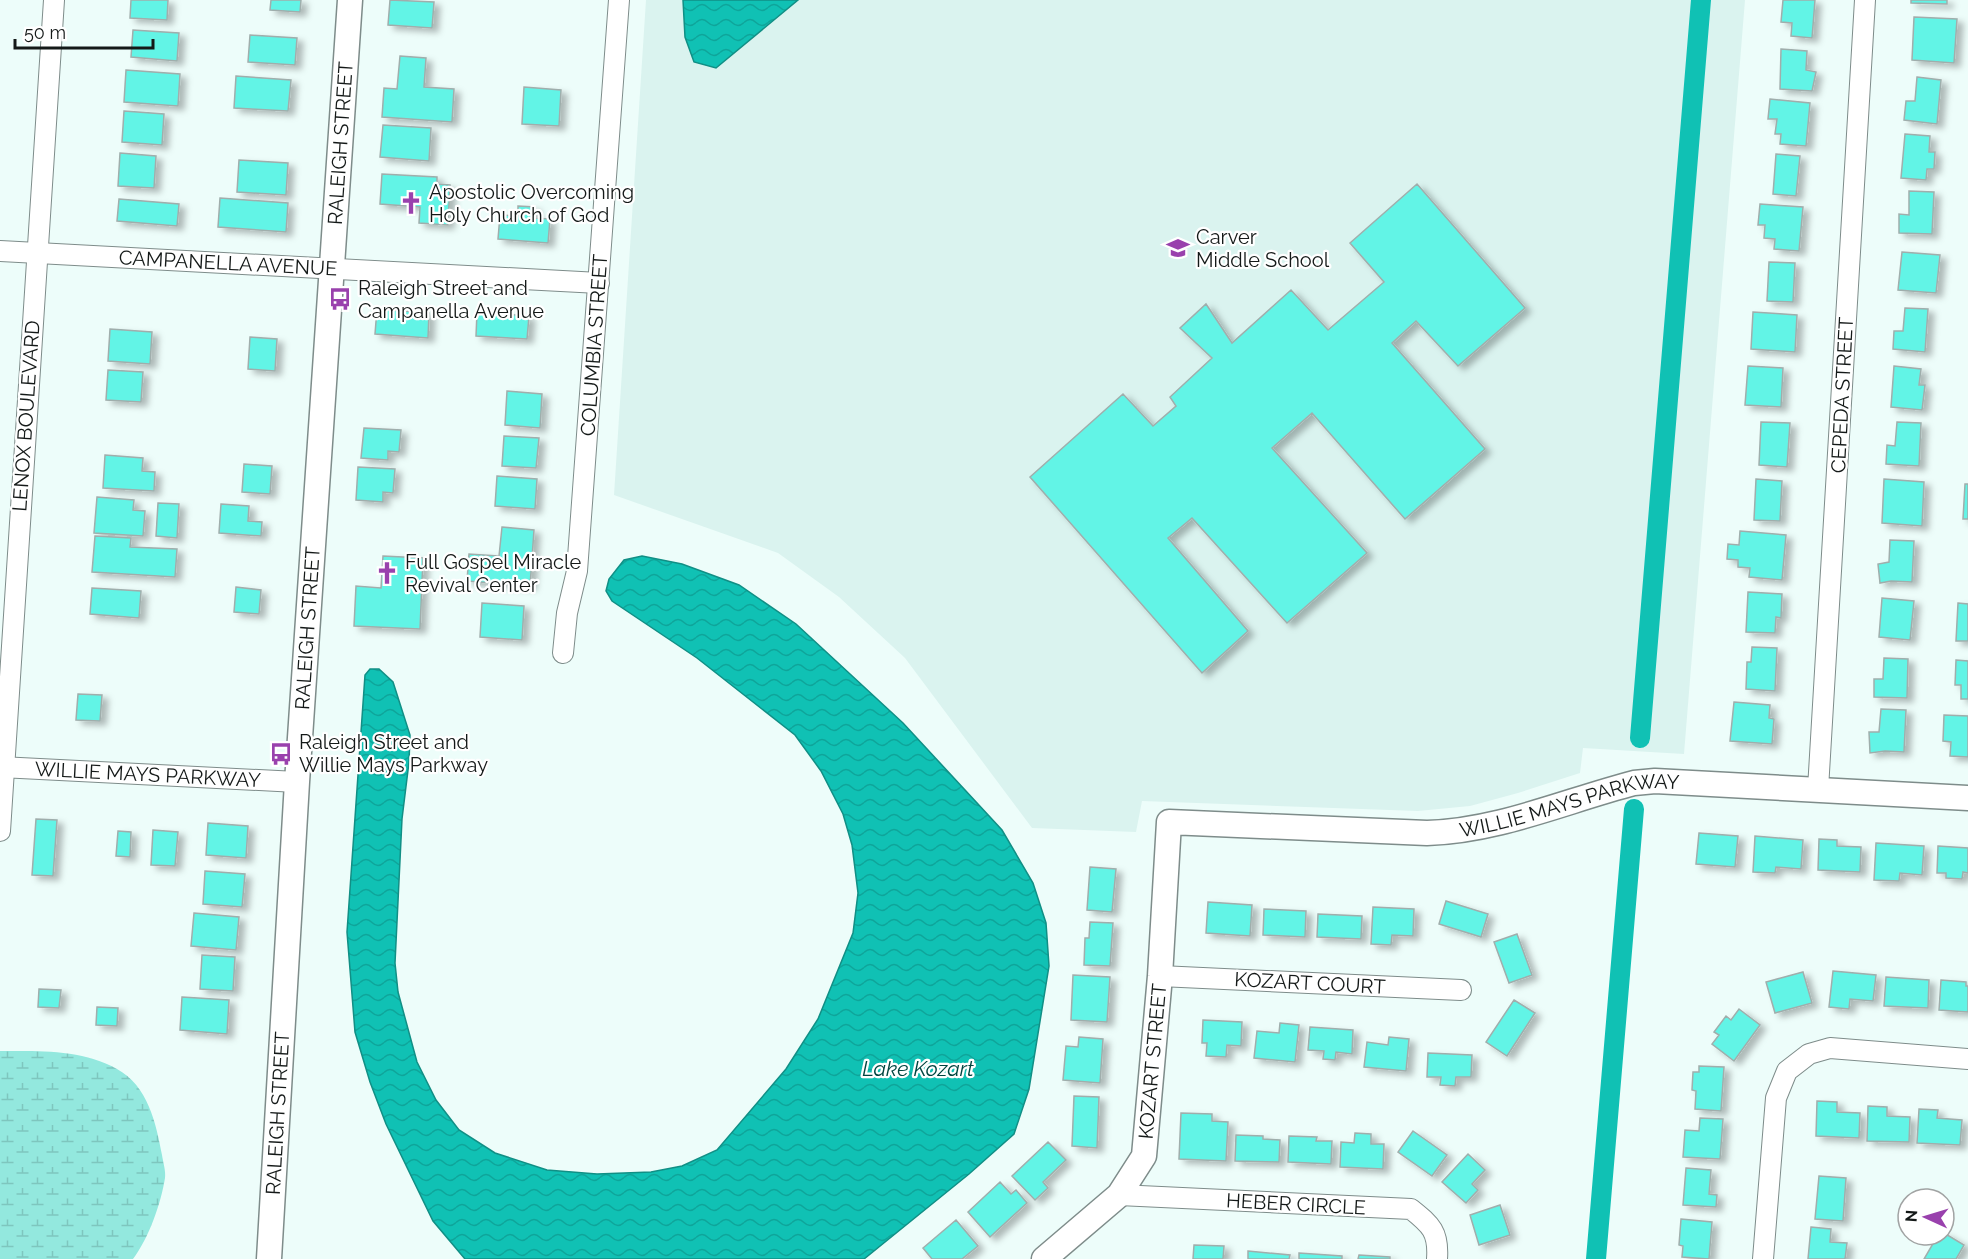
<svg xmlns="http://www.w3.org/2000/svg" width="1968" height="1259" font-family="Raleway,sans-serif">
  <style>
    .built { fill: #daf3ef }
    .wetland { fill: url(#wetland-marsh) }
    .water { fill: url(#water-waves); stroke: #118f85; stroke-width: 1.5 }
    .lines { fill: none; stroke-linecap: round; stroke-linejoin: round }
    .canal { stroke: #10c1b4; stroke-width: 20 }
    .building { fill: #62f4e6; stroke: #a0aeac; stroke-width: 1.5; filter: url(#shadow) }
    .minor-casing { stroke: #7e8c8a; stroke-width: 22 }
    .tertiary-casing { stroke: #7e8c8a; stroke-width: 27 }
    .minor { stroke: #fff; stroke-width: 20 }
    .tertiary { stroke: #fff; stroke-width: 24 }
    .labels { text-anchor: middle; stroke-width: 4.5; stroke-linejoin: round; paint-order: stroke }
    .street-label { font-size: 20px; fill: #141918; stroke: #fff }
    .poi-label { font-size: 20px; fill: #141918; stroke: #fff; text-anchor: start }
    .water-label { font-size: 21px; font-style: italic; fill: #004540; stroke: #fff }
  </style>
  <defs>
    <pattern id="wetland-marsh" width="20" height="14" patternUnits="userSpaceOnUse" patternTransform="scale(1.5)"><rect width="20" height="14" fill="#93e8de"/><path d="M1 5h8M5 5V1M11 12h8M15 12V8" fill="none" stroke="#7ec6be"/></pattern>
    <pattern id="water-waves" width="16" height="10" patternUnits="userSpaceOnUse" patternTransform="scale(1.5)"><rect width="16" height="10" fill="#10c1b4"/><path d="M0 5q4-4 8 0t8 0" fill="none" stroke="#0ea59a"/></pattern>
    <filter id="shadow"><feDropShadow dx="6" dy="4" stdDeviation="3" flood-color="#0004"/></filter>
  </defs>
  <rect width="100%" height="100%" fill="#edfdfa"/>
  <path class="built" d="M646,0H1745L1684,754L1583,748L1580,773L1518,793L1470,806L1418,811L1142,801L1136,832L1032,828L905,658L839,597L778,553L614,495Z"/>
  <path class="wetland" d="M0,1051C38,1051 82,1049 117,1069C148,1086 156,1123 162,1155C163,1162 166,1171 165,1178C161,1203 149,1238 133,1259H0Z"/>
  <path class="water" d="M683,0H798L716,68L694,62L685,37Z
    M642,556L682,564L739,585L796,624L903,723L1002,830L1033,883L1046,923L1049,966L1029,1089L1014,1134L969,1174L864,1259H465L433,1221L386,1124L370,1082L355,1032L347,932L365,675L370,669H379L393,682L410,735L409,762L402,819L395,963L398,992L417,1062L436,1100L459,1130L495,1153L547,1170L597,1174L651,1172L682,1166L717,1150L786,1069L818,1019L853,933L858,893L852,845L843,814L821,771L795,735L697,658L612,601L606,591L609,579L624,560Z"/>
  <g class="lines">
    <path class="canal" d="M1640,738L1701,0
      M1596,1259L1634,809"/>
  </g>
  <path class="building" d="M131,0H168L167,20L130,18Z
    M271,0H301L300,12L270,10Z
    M390,0L434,2L432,28L388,25Z
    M1783,0H1815L1812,38L1791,36L1792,23L1781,22Z
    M1911,0H1947V4L1911,3Z
    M1914,17L1957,19L1954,63L1912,60Z
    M133,30L179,33L177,61L131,57Z
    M250,35L297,38L295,65L248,62Z
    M1781,49L1807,51L1806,70L1816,72L1812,91L1780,89Z
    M400,56L426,58L424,87L454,89L452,122L382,117L384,88L397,89Z
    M126,70L180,74L178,106L124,102Z
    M236,76L291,80L288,111L234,108Z
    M1917,77L1941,80L1937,124L1904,120L1906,101H1915Z
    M524,87L561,90L559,126L522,124Z
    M1770,99L1810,103L1806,146L1780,144L1781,134H1775L1777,119H1768Z
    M124,111L164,114L162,145L122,142Z
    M383,125L431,128L429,161L380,157Z
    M1905,134L1930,136L1929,152H1935L1934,169H1927L1926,180L1901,178Z
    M120,153L156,156L154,188L118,186Z
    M1776,154L1800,156L1796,196L1773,194Z
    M239,160L288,163L286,195L237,192Z
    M382,174L437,177V184L450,185L448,225L419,223L420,207L380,204Z
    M1417,184L1525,308L1458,366L1416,321L1392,343L1485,449L1405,519L1312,413L1272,448L1367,553L1287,623L1192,518L1168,538L1248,631L1202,673L1030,477L1123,394L1153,426L1176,406L1170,397L1212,358L1180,328L1206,304L1232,343L1291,290L1328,330L1384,282L1350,243Z
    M1909,191L1934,192L1932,234L1899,233V214L1909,215Z
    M220,198L288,203L286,232L218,227Z
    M119,199L179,204L177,226L117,221Z
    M1760,204L1803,207L1799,251L1774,249L1775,239L1764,238L1765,225H1758Z
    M518,206L535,207L534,218L550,219L548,243L498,239L500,215L518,216Z
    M1902,252L1940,255L1936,293L1898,290Z
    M1769,262L1795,263L1793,302L1767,301Z
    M1905,308L1928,309L1925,352L1893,349L1894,331H1903Z
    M377,309L429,313L428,338L375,334Z
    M477,312L529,316L527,339L476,336Z
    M1753,312L1797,315L1795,352L1751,349Z
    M110,329L152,332L150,364L108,361Z
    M250,337L277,339L275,371L248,369Z
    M1748,366L1783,368L1781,407L1745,405Z
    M1894,366L1921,369L1919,385H1925L1922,410L1891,407Z
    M108,370L143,372L141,402L106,400Z
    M507,391L542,394L540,428L505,425Z
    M1761,422L1790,423L1787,467L1759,465Z
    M1897,422L1921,423L1919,466L1886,464L1887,445L1895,446Z
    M364,428L401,430L399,452L388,451V460L361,458Z
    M504,436L539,438L536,468L502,466Z
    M105,455L143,458L142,471L155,472L154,491L103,488Z
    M244,464L272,466L270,494L242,492Z
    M358,467L395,469L393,493L383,492V502L356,500Z
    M497,476L537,479L535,509L495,506Z
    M1756,479L1782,481L1780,521L1754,520Z
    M1884,479L1924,482L1922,526L1882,523Z
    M1965,484H1968V519H1963Z
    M97,497L134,500L133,510L145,511L143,536L94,533Z
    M158,503L179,504L177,538L156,536Z
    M221,504L249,506L248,521L262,522L261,536L219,533Z
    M502,527L534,530L530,586L467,581L469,554L499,556Z
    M1740,531L1786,535L1782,580L1749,577L1750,568L1738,567V560L1727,559L1728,544L1739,545Z
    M95,536L131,538L130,547L177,549L175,577L92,572Z
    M1890,540L1914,541L1912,582L1891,581L1880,583L1878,564L1889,562Z
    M383,556L423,558L420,629L354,626L356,586L381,588Z
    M236,587L261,590L259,614L234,612Z
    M92,588L141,591L139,618L90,614Z
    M1748,592L1782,594L1781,618L1776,617L1775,633L1746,632Z
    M1882,598L1914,601L1910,640L1879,637Z
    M482,603L524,606L522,640L480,637Z
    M1958,603L1968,604V641H1956Z
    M1752,647L1777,648L1775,691L1746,689L1747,662H1751Z
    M1884,658L1908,659L1907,698L1874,697V679H1883Z
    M1956,660L1968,661V699H1961V685H1955Z
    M78,694L102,695L100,721L76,720Z
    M1734,702L1770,705L1769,718L1774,719L1772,744L1730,741Z
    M1881,709L1906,710L1904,752L1885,751L1870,753L1869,732H1879Z
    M1944,715L1968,716V757L1950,756L1951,742L1943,741Z
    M36,819L57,820L53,876L32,875Z
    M208,823L248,826L246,858L206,855Z
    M153,830L178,832L175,866L151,865Z
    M118,831L131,832L130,857L116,856Z
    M1699,833L1738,836L1735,867L1696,864Z
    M1755,836L1803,840L1801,869L1776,867L1775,873L1753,872Z
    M1819,839L1837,840V846L1861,847L1860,872L1818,870Z
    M1876,843L1924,846L1922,875L1900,873L1899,881L1874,880Z
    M1938,846L1968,848V873L1963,872L1962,879L1946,878V873H1937Z
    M1090,867L1116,869L1112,912L1087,910Z
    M205,871L245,874L242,907L203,904Z
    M1446,901L1488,914L1481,937L1439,924Z
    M1208,902L1252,905L1250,936L1206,933Z
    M1373,907L1414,909L1413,936L1392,935L1391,945L1371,944Z
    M1264,909L1306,911L1305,937L1263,935Z
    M194,913L239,917L236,950L191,946Z
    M1318,914L1362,916L1361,939L1317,937Z
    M1090,922L1113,923L1110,966L1084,965L1085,938H1089Z
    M1517,934L1532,975L1509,983L1494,942Z
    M202,955L235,957L233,991L200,989Z
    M1833,971L1876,975L1873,1001L1850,999L1849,1009L1829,1007Z
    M1803,972L1812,1003L1775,1013L1766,982Z
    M1073,975L1110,977L1107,1022L1071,1020Z
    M1886,977L1929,980L1928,1008L1884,1006Z
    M1941,980L1966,982V986H1968V1012L1939,1010Z
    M39,989L61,990L59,1008L38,1007Z
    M182,997L229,1000L227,1034L180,1030Z
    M1514,1000L1535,1013L1507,1056L1486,1042Z
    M97,1007L118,1008L117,1026L96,1025Z
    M1739,1009L1760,1025L1734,1061L1712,1044L1719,1035L1714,1032L1726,1016L1731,1020Z
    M1203,1020L1242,1022L1241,1046L1227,1045L1226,1057L1206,1056L1207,1043H1202Z
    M1280,1023L1299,1025L1295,1062L1254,1058L1257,1031L1279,1033Z
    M1310,1027L1353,1030L1352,1054L1336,1052L1335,1060L1323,1059L1324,1051L1308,1050Z
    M1079,1037L1103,1039L1100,1083L1063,1080L1066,1046L1078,1047Z
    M1389,1037L1409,1039L1406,1071L1364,1067L1367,1042L1388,1045Z
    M1428,1053L1472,1055L1471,1077H1456L1455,1086L1440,1085L1441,1077H1427Z
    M1699,1066L1724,1067L1721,1111L1695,1109L1696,1091L1692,1090L1693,1072H1699Z
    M1074,1096L1099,1097L1097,1148L1072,1146Z
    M1817,1101L1837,1102V1112L1860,1113L1859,1138L1816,1136Z
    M1868,1106L1887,1107V1116L1910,1117L1909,1142L1867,1141Z
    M1919,1109L1938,1110L1937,1118L1962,1120L1960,1145L1917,1143Z
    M1181,1113L1212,1114V1121L1228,1122L1226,1161L1179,1159Z
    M1700,1118L1723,1119L1720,1159L1683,1157L1685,1130L1699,1131Z
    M1413,1131L1447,1155L1432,1176L1398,1152Z
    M1355,1133L1371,1134V1144H1384L1383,1169L1340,1167L1341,1142L1354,1143Z
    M1236,1135L1263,1136V1139L1280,1140L1279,1162L1235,1161Z
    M1289,1136L1317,1137L1316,1141H1332L1331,1164L1288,1162Z
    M1048,1142L1066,1160L1043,1182L1048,1188L1035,1200L1012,1176Z
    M1468,1154L1485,1170L1472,1184L1478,1190L1466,1203L1442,1182Z
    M1686,1168L1711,1170L1709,1194L1717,1195L1716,1207L1683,1205Z
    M1819,1176L1846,1178L1843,1221L1815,1219Z
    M1000,1182L1011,1194L1016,1190L1027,1203L990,1237L968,1212Z
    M1500,1205L1510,1235L1479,1245L1470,1215Z
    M1681,1219L1712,1222L1709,1259L1682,1257L1683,1246L1679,1245Z
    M956,1220L978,1246L962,1259H932L923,1248Z
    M1811,1227L1831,1229L1830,1242L1847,1243L1845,1259H1808Z
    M1944,1233L1964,1245L1956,1259H1924L1938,1235H1944Z
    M1194,1245L1224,1246L1223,1259H1193Z
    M1248,1251L1290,1255L1289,1259H1248Z
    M1299,1253L1342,1256V1259H1299Z
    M1359,1255L1390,1257V1259H1358Z"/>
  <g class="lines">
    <g class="minor-casing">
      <g id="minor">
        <path d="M0,251L599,283"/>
        <path d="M563,653L567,613L577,571L619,0"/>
        <path id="s1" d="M0,767L297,782"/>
        <path d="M1818,789L1865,0"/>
        <path d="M0,831L54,0"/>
        <path d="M1160,976L1461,990"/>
        <path d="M1119,1195L1411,1209C1431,1225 1439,1232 1437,1259"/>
        <path d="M1763,1259L1776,1098L1787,1071L1809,1054L1830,1048L1968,1059"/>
      </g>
    </g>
    <g class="tertiary-casing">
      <g id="tertiary">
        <path id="s2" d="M269,1259L297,782L350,0"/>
        <path id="s3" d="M1044,1259L1119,1195L1144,1156L1160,976L1169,822L1427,833C1498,831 1565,801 1634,783L1655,781L1968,798"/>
      </g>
    </g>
    <use href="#minor" class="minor"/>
    <use href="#tertiary" class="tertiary"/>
  </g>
  <defs>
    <g id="church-bare" transform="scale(1.8)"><path d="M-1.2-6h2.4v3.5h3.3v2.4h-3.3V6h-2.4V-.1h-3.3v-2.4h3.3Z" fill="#9941ad" stroke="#fff" stroke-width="2.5" paint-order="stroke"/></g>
    <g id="school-bare" transform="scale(1.8)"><path d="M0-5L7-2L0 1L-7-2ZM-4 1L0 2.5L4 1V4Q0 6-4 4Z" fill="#9941ad" stroke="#fff" stroke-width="2.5" paint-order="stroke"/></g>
    <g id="bus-bare" transform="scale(1.8)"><path d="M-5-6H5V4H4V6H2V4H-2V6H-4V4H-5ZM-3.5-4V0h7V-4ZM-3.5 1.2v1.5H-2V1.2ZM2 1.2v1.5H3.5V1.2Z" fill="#9941ad" stroke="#fff" stroke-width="2.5" paint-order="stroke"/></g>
  </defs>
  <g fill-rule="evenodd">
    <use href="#church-bare" x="411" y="203"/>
    <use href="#school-bare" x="1178" y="248"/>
    <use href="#bus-bare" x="340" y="299"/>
    <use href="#church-bare" x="387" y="573"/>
    <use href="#bus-bare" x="281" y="754"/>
  </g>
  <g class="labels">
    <g class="street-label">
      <text dy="7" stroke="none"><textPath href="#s2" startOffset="1118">RALEIGH STREET</textPath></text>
      <text transform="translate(228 263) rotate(3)" y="7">CAMPANELLA AVENUE</text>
      <text transform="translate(594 345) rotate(-86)" y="7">COLUMBIA STREET</text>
      <text transform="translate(1842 395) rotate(-87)" y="7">CEPEDA STREET</text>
      <text transform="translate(26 416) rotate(-86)" y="7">LENOX BOULEVARD</text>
      <text dy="7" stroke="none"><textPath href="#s2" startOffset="632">RALEIGH STREET</textPath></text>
      <text dy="7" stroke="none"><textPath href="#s1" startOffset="148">WILLIE MAYS PARKWAY</textPath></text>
      <text dy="7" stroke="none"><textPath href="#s3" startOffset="884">WILLIE MAYS PARKWAY</textPath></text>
      <text transform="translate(1310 983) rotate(3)" y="7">KOZART COURT</text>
      <text dy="7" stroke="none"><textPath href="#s3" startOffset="240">KOZART STREET</textPath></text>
      <text dy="7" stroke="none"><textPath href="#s2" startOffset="146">RALEIGH STREET</textPath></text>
      <text transform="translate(1296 1204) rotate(3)" y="7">HEBER CIRCLE</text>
    </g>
    <g class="poi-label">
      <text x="429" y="199">Apostolic Overcoming<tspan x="429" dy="23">Holy Church of God</tspan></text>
      <text x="1196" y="244">Carver<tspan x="1196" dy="23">Middle School</tspan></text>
      <text x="358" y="295">Raleigh Street and<tspan x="358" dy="23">Campanella Avenue</tspan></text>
      <text x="405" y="569">Full Gospel Miracle<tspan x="405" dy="23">Revival Center</tspan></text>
      <text x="299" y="749">Raleigh Street and<tspan x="299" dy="23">Willie Mays Parkway</tspan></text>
    </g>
    <g class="water-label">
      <text x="918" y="1076">Lake Kozart</text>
    </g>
  </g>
  <g transform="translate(1926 1217) rotate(274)"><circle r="28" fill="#ffffff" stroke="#a1a3a3" stroke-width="1.5"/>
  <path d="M0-4.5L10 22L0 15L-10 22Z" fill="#9941ad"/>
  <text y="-9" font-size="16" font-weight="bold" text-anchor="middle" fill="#141918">N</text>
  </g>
  <path d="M15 39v9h138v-9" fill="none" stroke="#141918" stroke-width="3"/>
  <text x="24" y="39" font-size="18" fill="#141918" stroke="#ffffff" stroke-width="4.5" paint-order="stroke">50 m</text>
</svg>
